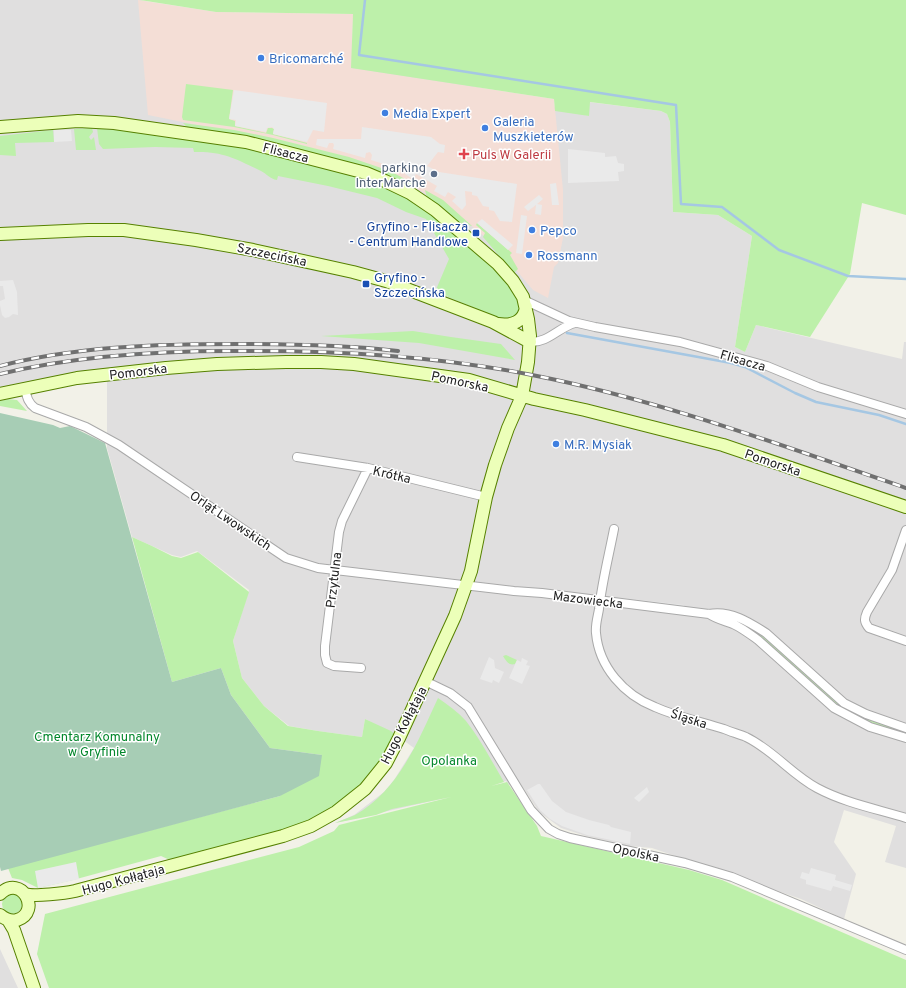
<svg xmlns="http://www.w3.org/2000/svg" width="906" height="988" font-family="Overpass,sans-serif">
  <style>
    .residential { fill: #e0dfdf }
    .commercial { fill: #f4ded6 }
    .grass { fill: #bdf0aa }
    .cemetery { fill: #a7cdb5 }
    .parking { fill: #eaeaea }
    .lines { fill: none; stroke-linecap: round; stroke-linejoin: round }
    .stream { stroke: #a5c7e3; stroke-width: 2.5 }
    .street-casing { stroke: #a9a9a9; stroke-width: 10 }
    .secondary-casing { stroke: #568100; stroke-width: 14 }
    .street { stroke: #fff; stroke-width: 8 }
    .secondary { stroke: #ecffb9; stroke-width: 12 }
    .rail-casing { stroke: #707070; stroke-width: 4 }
    .rail { stroke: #fff; stroke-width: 2.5; stroke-dasharray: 8; stroke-linecap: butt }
    .shop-dot { fill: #3f7fe0; stroke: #fff; stroke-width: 1.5 }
    .health-dot { fill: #e0444e; stroke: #fff; stroke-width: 1.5 }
    .service-dot { fill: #5c6f8a; stroke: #fff; stroke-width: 1.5 }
    .transit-dot { fill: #1a4fb4; stroke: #fff; stroke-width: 1.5 }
    .labels { text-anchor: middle; stroke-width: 3; stroke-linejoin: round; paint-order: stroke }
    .shop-label { font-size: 13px; fill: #366cbe; stroke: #fff; text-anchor: start }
    .street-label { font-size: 13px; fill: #222; stroke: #fff }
    .health-label { font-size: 13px; fill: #be3a42; stroke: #fff; text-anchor: start }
    .service-label { font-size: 13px; fill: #4e5e75; stroke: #fff; text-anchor: end }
    .transit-label { font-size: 13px; fill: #164399; stroke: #fff; text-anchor: end }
    .park-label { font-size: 13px; fill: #03872c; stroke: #fff }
  </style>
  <rect width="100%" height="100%" fill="#f2f1e8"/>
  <path class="residential" d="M0,0H140L589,116V102L661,111L667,114L670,122L673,212L718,215L752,236L735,347L745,352L756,325L902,359L904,342H906V868L885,862L896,826L844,810L834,842L856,874L844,919L801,899L652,848L629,846L586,836L561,828L539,812L518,780L509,785L506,781L463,794L335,823L354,815L384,792L394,780L414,748L396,735L365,719L362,737L318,731L289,726L264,706L242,678L233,641L249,590L197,551L181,557L172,555L132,537L107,448V375L0,402Z
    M0,949L18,988H0Z"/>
  <path class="commercial" d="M138,0L216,12L353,14L352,68L554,99L563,190V238L558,263L554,267L548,298L533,290L494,244L444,204L391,174L242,134L148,115Z"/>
  <path class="grass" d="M140,0H906V215L862,203L850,274L810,337L756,325L745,352L735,347L752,236L718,215L673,212L670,122L667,114L661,111L590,102L589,116L555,111L554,99L351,68L353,14L216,12Z
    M186,84L233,90L229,119L235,121V126L266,133L268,128H272L274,129L273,134L307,143V144L273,135L234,127L183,120L182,117Z
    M183,123L234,130L273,138L349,157L390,171L418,186L413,188L187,127Z
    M92,128L93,132L89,137L91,140L94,137L96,150H76L74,129Z
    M97,128L112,130L116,128L248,146L369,178L421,204L497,272L519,297L521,310L509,322L448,297L447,295L446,297L435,292L449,259L426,219L406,212L377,198L328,186L278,176L277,180C270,179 267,174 261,171C236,159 223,151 194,152L193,148L155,147L103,149L99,144Z
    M53,130L54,142L15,143L16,156L0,155V136Z
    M425,190L443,200L472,226H471L464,221L463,224L465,226L448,216L427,198Z
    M477,223L512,253L510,255L518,269L514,273L483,237L485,233L476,225Z
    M413,331L451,337L501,344L515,360L419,343L321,336Z
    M8,399L17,400L27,411L0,406V401Z
    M132,537L152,546L172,556L181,558L198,552L249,592L233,641L242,678L264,706L288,726L318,731L362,737L365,719L391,731L396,735C386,752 376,769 363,783C344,802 315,819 290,828L172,861L161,856L73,880L38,888L22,880L12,878L8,868L280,796L322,755L270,748L231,695L221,668L172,682Z
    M722,615L738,620L764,635L841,703L906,731V736L878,727L839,706Z
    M506,655L517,660L515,664C509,666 506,661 503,656Z
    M438,698C448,705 458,712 466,721C481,740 492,762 504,782L491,786L507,782L537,826L541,836L689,870L722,880L906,960V988H49L37,954L45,914L299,847L334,831L339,825L451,797L392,809L376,815L335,823C341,820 349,818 355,815C399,790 418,741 438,698Z
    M2 904a10 10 0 1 1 20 0a10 10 0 1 1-20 0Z"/>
  <path class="cemetery" d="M0,413L53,425L60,428L70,426L105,443L172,682L221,668L231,695L270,748L322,755L319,776L280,796L1,871L0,867Z"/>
  <path class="parking" d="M234,90L327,103L324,132L313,130L307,142L273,134L274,129L272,127L267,128L266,132L235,126L236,120L229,119Z
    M362,127L431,137L440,144L445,145L444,153L438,152L427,166L439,172L517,184L512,222L500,221L494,211L489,210V207L483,206L477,196L472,195V192L465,191L466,205L462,210L452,201L456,197L448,192L445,197L434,191L437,186L416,174L413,179L405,174L408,168L406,164L401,165L398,171L393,167L371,160L372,155L370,152L366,153L365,158L333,149L334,145L333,143H329L327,148L316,145L317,139H361Z
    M54,130H71L72,141L54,142Z
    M568,149L605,153V157L616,156L618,163L624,164V171L618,172L619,181L568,183Z
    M556,183L559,205H552L550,184Z
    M539,195L543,199L537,204L542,205L541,215L535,214L536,205L528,211L524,207Z
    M521,215L527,216L522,254L516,253Z
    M482,219L513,245L508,250L477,223Z
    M13,280L17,292L18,315L13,314L9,317L5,318L2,315L0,305V301L5,299L3,286H0V281Z
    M622,598L684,605L686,608L620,599Z
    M489,657L494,660L495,668L504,672L499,683L493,680L492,683L480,679Z
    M522,658L528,661L526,665L530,666L522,684L509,678L517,660L521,662Z
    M538,784H540L552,801L566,812L589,820L609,825L611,827L631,832L630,844L587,835L562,826L550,819L540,810L527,790Z
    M647,787L649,792L639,802L634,798Z
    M76,862L79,879L38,888L35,871Z
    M811,868L836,875L835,880L852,885L850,891L833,886L831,891L806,884V880L800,878L802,872L809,874Z"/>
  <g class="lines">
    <path class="stream" d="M365,0L359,55L676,105L681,204L722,207L779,250L848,276L906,279
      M567,333L731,363L745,367L795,393L816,402L879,415L906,424"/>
    <g class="street-casing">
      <path id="street" d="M524,300L569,321L595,327L680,342L767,366L818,387L906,414
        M530,342C548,343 559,327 575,323
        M25,389C27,397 28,403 35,408L86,427L119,445L286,558L318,568L514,591L542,593L709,614C730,610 749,622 766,633L844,703L866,714L906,728
        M297,457L368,468L486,497
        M614,529C609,555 602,582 599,609C598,616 595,625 596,633C599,667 624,695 655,707C675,716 702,722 724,729C731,732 739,734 746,737C773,750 791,774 817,788C845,803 877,809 906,818
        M906,530L892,570L867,612C864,619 864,622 869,628L906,641
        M709,614C716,619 725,621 733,624C742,628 751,635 758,640L834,708L870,727L906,738
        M361,668L334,666L327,663L325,655V646L339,532L342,521L368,468
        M425,681L450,693L468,707L531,810L549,829L558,834L570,838L685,863L732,877L906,950"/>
    </g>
    <g class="secondary-casing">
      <path id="secondary" d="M0,127L78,121L114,123L246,142L366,173L385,181L410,193L435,210L498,264L513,281L523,297L528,319L530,336L528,362L522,396L508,428L495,465L486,497L471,571L455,616L399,738L386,763L365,789L336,812L311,826L283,836L75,891C66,893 33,897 25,894
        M0,234L88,230H124L196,240L253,250L353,272L386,281L493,322L530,342
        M498,324C512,326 524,322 526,307
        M0,394L77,378L166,368L217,364L286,362H321L354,364L469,380L534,399L585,410L723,445L906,507
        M0,894C22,873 42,912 17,920C11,922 5,919 0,915
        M8,920L14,930L34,988"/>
    </g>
    <use href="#street" class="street"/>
    <use href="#secondary" class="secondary"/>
    <g class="rail-casing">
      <path id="rail" d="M0,366C77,346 159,344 238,344C291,344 345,345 398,351
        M0,374C75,356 154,351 231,351C332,350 433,355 532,375C660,400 783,446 906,488"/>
    </g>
    <use href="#rail" class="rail"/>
  </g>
  <g class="shop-dot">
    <circle cx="261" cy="58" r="4"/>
    <circle cx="385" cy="113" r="4"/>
    <circle cx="485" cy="128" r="4"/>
    <circle cx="532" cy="230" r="4"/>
    <circle cx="529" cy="255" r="4"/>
    <circle cx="556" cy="444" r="4"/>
  </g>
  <path class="health-dot" d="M462 148h4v4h4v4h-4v4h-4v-4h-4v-4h4z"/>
  <circle class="service-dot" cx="434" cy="174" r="4"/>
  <g class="transit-dot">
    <rect x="472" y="229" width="8" height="8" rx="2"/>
    <rect x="362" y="280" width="8" height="8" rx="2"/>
  </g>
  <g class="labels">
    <g class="shop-label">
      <text x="269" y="63">Bricomarché</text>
      <text x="393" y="118">Media Expert</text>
      <text x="493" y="126">Galeria<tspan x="493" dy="15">Muszkieterów</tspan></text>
      <text x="540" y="235">Pepco</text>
      <text x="537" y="260">Rossmann</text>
      <text x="564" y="449">M.R. Mysiak</text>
    </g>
    <g class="street-label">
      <text transform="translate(286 152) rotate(14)" y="5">Flisacza</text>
      <text transform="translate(272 254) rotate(12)" y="5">Szczecińska</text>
      <text transform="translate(743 360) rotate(16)" y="5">Flisacza</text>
      <text transform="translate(138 371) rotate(-7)" y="5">Pomorska</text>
      <text transform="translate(460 381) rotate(12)" y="5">Pomorska</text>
      <text transform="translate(773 462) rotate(19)" y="5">Pomorska</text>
      <text transform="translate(392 474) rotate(13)" y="5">Krótka</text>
      <text transform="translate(231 520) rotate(34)" y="5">Orląt Lwowskich</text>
      <text transform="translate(333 580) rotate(-83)" y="5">Przytulna</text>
      <text transform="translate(588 599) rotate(7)" y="5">Mazowiecka</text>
      <text transform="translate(689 718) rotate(18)" y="5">Śląska</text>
      <text transform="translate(403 725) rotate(-63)" y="5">Hugo Kołłątaja</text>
      <text transform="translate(636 852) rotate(12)" y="5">Opolska</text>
      <text transform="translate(123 879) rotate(-15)" y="5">Hugo Kołłątaja</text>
    </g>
    <g class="health-label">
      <text x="472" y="159">Puls W Galerii</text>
    </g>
    <g class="service-label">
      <text x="426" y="172">parking<tspan x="426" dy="15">InterMarche</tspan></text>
    </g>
    <g class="transit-label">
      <text x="468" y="231">Gryfino - Flisacza<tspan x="468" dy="15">- Centrum Handlowe</tspan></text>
      <text x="374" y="282" text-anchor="start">Gryfino -<tspan x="374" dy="15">Szczecińska</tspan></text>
    </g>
    <g class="park-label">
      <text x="97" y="741">Cmentarz Komunalny<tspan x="97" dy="15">w Gryfinie</tspan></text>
      <text x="449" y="765">Opolanka</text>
    </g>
  </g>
</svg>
